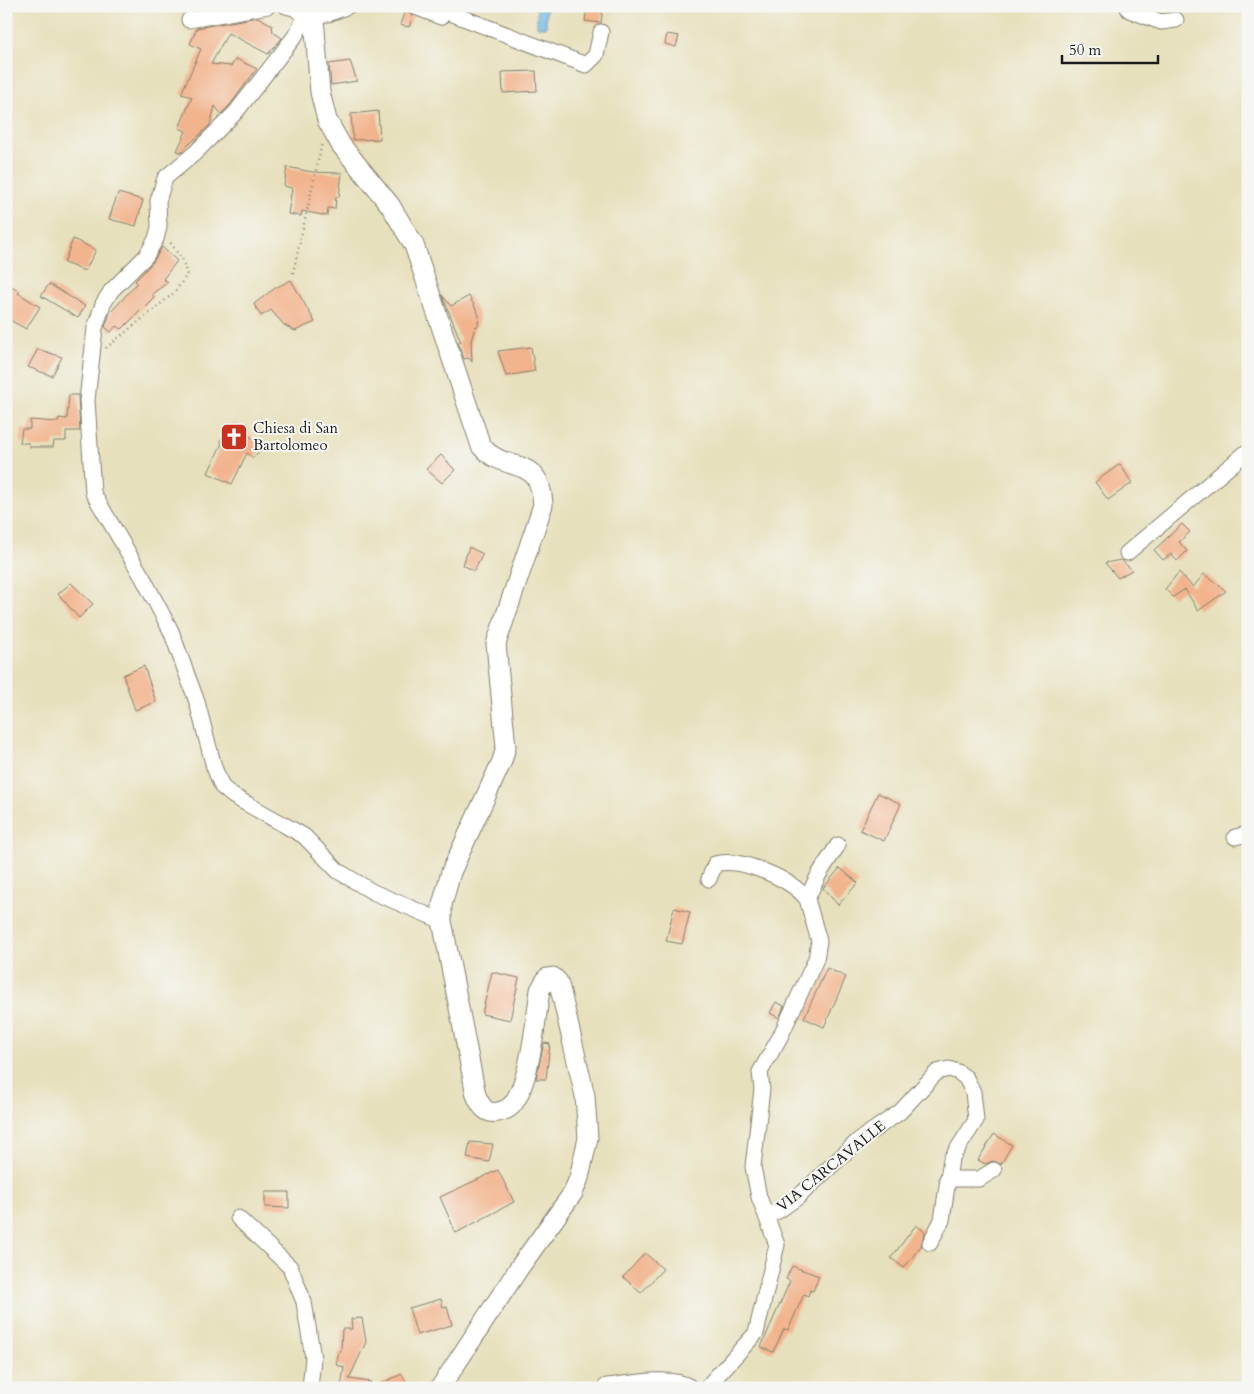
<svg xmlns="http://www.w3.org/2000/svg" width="1254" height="1394" font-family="Cardo,serif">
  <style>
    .water { fill: #68b7e3; stroke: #426a80 }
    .building { fill: #f2b48d }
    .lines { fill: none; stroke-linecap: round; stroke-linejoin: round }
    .minor-casing { stroke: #827e6c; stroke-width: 17 }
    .tertiary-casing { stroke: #827e6c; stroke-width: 21 }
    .path { stroke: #827e6c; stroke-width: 2.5; stroke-dasharray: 1 4; stroke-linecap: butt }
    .minor { stroke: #fff; stroke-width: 15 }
    .tertiary { stroke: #fff; stroke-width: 19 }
    .labels { text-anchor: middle; stroke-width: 4; stroke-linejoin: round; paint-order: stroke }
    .poi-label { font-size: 15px; fill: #1c1c1c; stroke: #f6f6f2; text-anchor: start }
    .street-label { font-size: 15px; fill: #1c1c1c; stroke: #f6f6f2 }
  </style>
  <rect width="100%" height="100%" fill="#f6f6f2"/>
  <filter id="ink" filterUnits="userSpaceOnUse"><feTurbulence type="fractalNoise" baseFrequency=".02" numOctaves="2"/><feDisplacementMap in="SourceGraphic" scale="10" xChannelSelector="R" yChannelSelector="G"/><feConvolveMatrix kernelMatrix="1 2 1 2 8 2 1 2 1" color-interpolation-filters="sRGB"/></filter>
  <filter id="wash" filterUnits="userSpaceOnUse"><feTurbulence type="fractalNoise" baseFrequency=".0096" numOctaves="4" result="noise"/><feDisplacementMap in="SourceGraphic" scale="20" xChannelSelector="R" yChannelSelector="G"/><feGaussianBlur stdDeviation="1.12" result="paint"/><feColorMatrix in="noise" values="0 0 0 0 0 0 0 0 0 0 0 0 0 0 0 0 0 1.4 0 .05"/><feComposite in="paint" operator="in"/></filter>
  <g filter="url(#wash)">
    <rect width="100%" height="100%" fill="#e7e0bc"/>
    <path class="water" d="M537,7L546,8V27H537Z"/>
    <g id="blocks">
      <path class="building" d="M587,6H603L601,23L585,21Z
        M405,10L413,16L409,27L400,25Z
        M258,17L272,25L273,32L282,38L268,54L228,33L211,64L231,66L236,59L257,69L229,106L221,114L215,106L210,125L181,152L177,151L186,131L179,128L192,97L181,94L201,49L190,44L197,28Z
        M667,34L679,36L676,47L665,44Z
        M350,61L357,81L331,85L329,64Z
        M536,71L537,91L503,93L502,72Z
        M378,111L380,139L353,140L351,114Z
        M287,167L312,172L342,173L339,197H336L335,209L328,208L327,216L302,211L301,216L288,214L292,188L284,186Z
        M118,193L143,200L136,226L109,219Z
        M73,239L96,250L85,271L64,263Z
        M162,247L177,261L163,279L168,282L152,294L154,297L122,329L116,326L111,332L105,327L110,313L137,283L135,281L153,262Z
        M291,280L315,322L295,331L284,325L271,310L261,316L254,304L275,288Z
        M6,283L20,291L18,293L40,307L26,329L6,318Z
        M49,284L85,306L78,318L41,296Z
        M442,295L451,306L469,296L479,315L478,326L475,327L471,341L472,362L469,358L464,359L458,342H461Z
        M531,347L535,371L506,376L498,351Z
        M38,349L62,357L52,376L28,367Z
        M69,395H78L80,431H66V441H54L53,447H30L29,443H20L22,429H30V420L58,422L59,418L67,419Z
        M234,423L263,447L253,458L247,453L232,484L208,473L222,443L220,441Z
        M441,455L455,470L442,483L426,469Z
        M1120,464L1132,483L1108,500L1095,482Z
        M1182,524L1190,532L1179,542L1187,551L1177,561L1171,554L1163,560L1154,550Z
        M469,547L483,554L474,571L463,565Z
        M1121,560L1132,570L1118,578L1105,563Z
        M1179,572L1193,587L1204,574L1226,591L1198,611L1185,589L1173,597L1165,589Z
        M71,583L93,604L79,618L58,594Z
        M144,666L156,702L135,710L123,675Z
        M878,793L901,804L884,841L860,830Z
        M840,868L858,883L838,905L823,888Z
        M674,908L690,912L682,944L666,941Z
        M827,968L846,977L824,1027L804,1018Z
        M492,972L519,978L510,1020L482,1014Z
        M776,1002L784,1006L779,1018L770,1013Z
        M544,1043L550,1044L546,1079H536Z
        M994,1134L1012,1145L1001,1164L993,1161L985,1164L978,1160Z
        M470,1142L493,1144L489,1162L467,1158Z
        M498,1170L514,1202L456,1233L440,1197Z
        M265,1192H289V1208L265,1207Z
        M916,1225L925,1232L921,1246L904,1268L891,1258Z
        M645,1253L663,1269L641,1293L623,1277Z
        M792,1266L819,1276L813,1291L810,1290L808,1296L804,1294L788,1330L784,1329L773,1352L761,1347L790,1281L786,1279Z
        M441,1299L443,1307H447L452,1325L417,1335L409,1308Z
        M362,1318L366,1342L349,1379L371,1382V1388H341L344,1367L336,1365L339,1351H341L342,1329H352L351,1319Z
        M402,1374L409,1388H371Z"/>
    </g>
  </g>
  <g filter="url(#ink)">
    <use href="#blocks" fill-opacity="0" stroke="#827e6c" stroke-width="1"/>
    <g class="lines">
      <g class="minor-casing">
        <path id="minor" d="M286,6L294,8L306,16
          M348,6L328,14L306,16L295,36L236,112L195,153L165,178L158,201L159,227L156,239L146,256L111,291L103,304L95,328L87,400L93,493L143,578L171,631L197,702L214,767L222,787L233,796L304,836L338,871L373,892L442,921
          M413,6L441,17
          M432,6L586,65L596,55L601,32
          M1127,6L1129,10L1161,22L1176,20
          M189,20L268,6
          M1127,553L1248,451
          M1235,837L1248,834
          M709,879L715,864C741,857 791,879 807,899
          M947,1179H979L994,1170
          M766,1216L778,1211L798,1197L859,1140L900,1112L937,1072L949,1069L958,1072L966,1078L973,1092L976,1120L951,1159L942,1220L930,1243
          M238,1218L290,1267L304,1302L313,1358L310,1388
          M706,1388L756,1333L775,1253L777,1245L759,1197L753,1167L762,1089L760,1072L780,1037L816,959L819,941L807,899L819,874L838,845"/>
      </g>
      <g class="tertiary-casing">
        <path id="tertiary" d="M313,6L320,92L327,120L341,145L390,205L414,245L481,446C507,476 540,452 543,505L496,644L506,747L502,761L451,872L442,905V921L476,1095C480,1104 485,1115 498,1112C503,1111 507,1110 511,1106C530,1086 536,1018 540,990L547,978L553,977L558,982L560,988L585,1096L588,1138L579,1178L573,1193L519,1268L440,1388
          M607,1388C628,1386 670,1377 688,1388"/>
      </g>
      <path class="path" d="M293,273L322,143
        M106,348L174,293L187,275L183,261L170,242"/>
      <use href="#minor" class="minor"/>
      <use href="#tertiary" class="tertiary"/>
    </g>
  </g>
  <defs>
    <g id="church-square" transform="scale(1.4375)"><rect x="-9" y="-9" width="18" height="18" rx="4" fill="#c8321e" stroke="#f6f6f2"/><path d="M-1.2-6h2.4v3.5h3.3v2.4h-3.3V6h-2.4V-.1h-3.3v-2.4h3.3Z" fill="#fff"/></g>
  </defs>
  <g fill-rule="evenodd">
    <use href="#church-square" x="234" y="437"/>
  </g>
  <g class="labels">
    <g class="poi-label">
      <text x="253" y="433">Chiesa di San<tspan x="253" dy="17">Bartolomeo</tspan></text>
    </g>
    <g class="street-label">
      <text transform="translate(831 1166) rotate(-39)" y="5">VIA CARCAVALLE</text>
    </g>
  </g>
  <rect width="1254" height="1394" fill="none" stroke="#f6f6f2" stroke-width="25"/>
  <path d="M1062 55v8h96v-8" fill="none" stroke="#1c1c1c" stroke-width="2.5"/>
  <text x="1069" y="55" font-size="15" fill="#1c1c1c" stroke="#f6f6f2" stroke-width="4" paint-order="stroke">50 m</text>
</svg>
